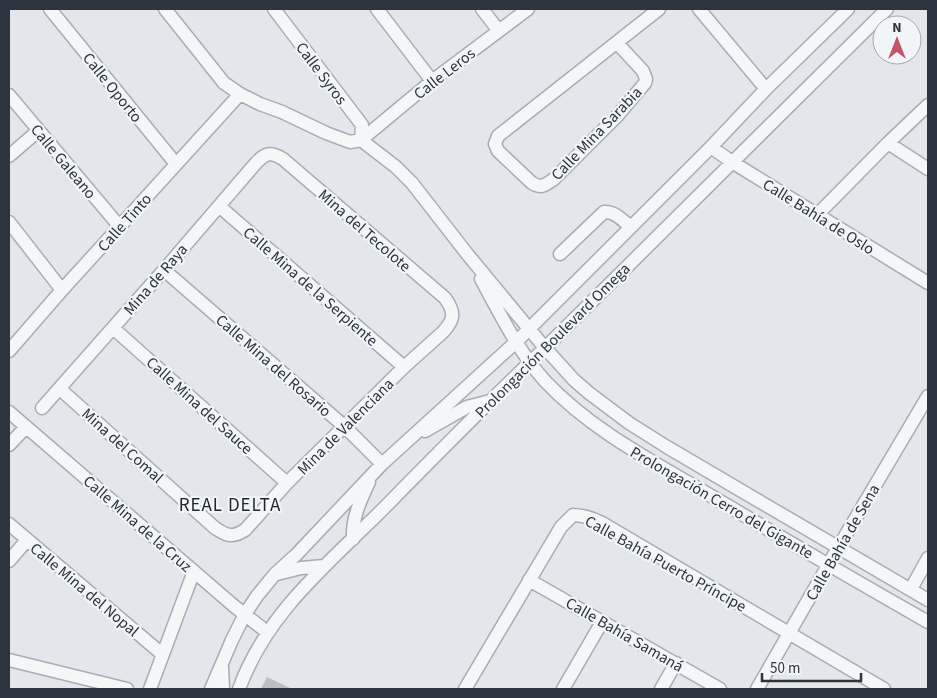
<svg xmlns="http://www.w3.org/2000/svg" width="937" height="698" font-family="'Source Sans 3',sans-serif">
  <style>
    .building { fill: #babfc6 }
    .lines { fill: none; stroke-linecap: round; stroke-linejoin: round }
    .minor-casing { stroke: #a8adb4; stroke-width: 15 }
    .minor { stroke: #f5f6f8; stroke-width: 12 }
    .labels { text-anchor: middle; stroke-width: 4.5; stroke-linejoin: round; paint-order: stroke }
    .street-label { font-size: 16px; fill: #2c3440; stroke: #f2f5f7 }
    .quarter-label { font-size: 19px; letter-spacing: 1px; fill: #1e2531; stroke: #f2f5f7 }
  </style>
  <rect width="100%" height="100%" fill="#e3e6ea"/>
  <path class="building" d="M267,677L292,689H261Z"/>
  <g class="lines">
    <g class="minor-casing">
      <path id="minor" d="M50,9L176,164
        M165,9L224,83L240,94L260,104L282,112L326,133L350,142L361,140L396,167L412,183L468,255L545,348L574,380L589,393L629,423L667,447L752,497L928,600
        M274,9L362,125L361,140
        M377,9L432,81
        M482,9L499,31
        M699,9L766,89
        M617,43L643,71L646,79L645,83L618,115L554,179C545,185 542,189 532,183L498,151L495,144L498,136L659,9
        M9,95L120,227
        M361,140L432,81L528,9
        M888,143L928,169
        M711,147L732,162L928,283
        M9,156L38,131
        M219,206L404,367
        M818,214L888,143L928,105
        M9,222L62,290
        M560,254L604,212C615,211 623,221 631,227
        M164,270L344,426L382,464
        M481,279C500,314 518,351 545,381C592,431 654,462 713,497C784,539 856,581 928,622
        M113,328L287,483
        M9,351L62,290L240,94
        M42,408L164,270L256,163C266,152 272,152 283,159L445,298C455,312 455,319 443,332L404,367L287,483L245,530C232,538 227,536 215,528L60,389
        M9,412L234,606L267,632
        M425,431L467,407L490,401
        M9,445L26,427
        M9,524L162,654
        M353,539C352,518 360,501 369,482
        M9,561L27,540
        M277,574L301,568L324,566
        M529,580L720,689
        M911,589L928,558
        M9,660L127,689
        M222,667L223,689
        M150,689L194,571
        M211,689L232,640L245,614L257,596L275,574L296,555L382,464L516,342L711,147L766,89L848,9
        M239,689C267,612 328,564 384,508C437,454 490,400 545,348L887,9
        M465,689L561,527L573,515C584,515 592,518 602,523L884,689
        M563,689L602,622
        M661,689L676,663
        M757,689L838,548L928,396"/>
    </g>
    <use href="#minor" class="minor"/>
  </g>
  <g class="labels">
    <g class="street-label">
      <text transform="translate(322 73) rotate(53)" y="6">Calle Syros</text>
      <text transform="translate(444 73) rotate(-38)" y="6">Calle Leros</text>
      <text transform="translate(113 87) rotate(51)" y="6">Calle Oporto</text>
      <text transform="translate(596 133) rotate(-46)" y="6">Calle Mina Sarabia</text>
      <text transform="translate(64 161) rotate(50)" y="6">Calle Galeano</text>
      <text transform="translate(819 216) rotate(32)" y="6">Calle Bahía de Oslo</text>
      <text transform="translate(124 222) rotate(-48)" y="6">Calle Tinto</text>
      <text transform="translate(365 230) rotate(41)" y="6">Mina del Tecolote</text>
      <text transform="translate(155 279) rotate(-49)" y="6">Mina de Raya</text>
      <text transform="translate(311 286) rotate(41)" y="6">Calle Mina de la Serpiente</text>
      <text transform="translate(552 340) rotate(-45)" y="6">Prolongación Boulevard Omega</text>
      <text transform="translate(274 365) rotate(41)" y="6">Calle Mina del Rosario</text>
      <text transform="translate(200 405) rotate(42)" y="6">Calle Mina del Sauce</text>
      <text transform="translate(345 426) rotate(-45)" y="6">Mina de Valenciana</text>
      <text transform="translate(123 445) rotate(42)" y="6">Mina del Comal</text>
      <text transform="translate(722 502) rotate(30)" y="6">Prolongación Cerro del Gigante</text>
      <text transform="translate(138 523) rotate(41)" y="6">Calle Mina de la Cruz</text>
      <text transform="translate(842 542) rotate(-60)" y="6">Calle Bahía de Sena</text>
      <text transform="translate(666 563) rotate(29)" y="6">Calle Bahía Puerto Príncipe</text>
      <text transform="translate(85 589) rotate(40)" y="6">Calle Mina del Nopal</text>
      <text transform="translate(625 634) rotate(30)" y="6">Calle Bahía Samaná</text>
    </g>
    <g class="quarter-label">
      <text x="230" y="511">REAL DELTA</text>
    </g>
  </g>
  <rect width="937" height="698" fill="none" stroke="#2c3440" stroke-width="20"/>
  <g transform="translate(897 40)"><circle r="24" fill="#f2f5f7" stroke="#a3a8ae"/>
  <path d="M0-4L9 19L0 12L-9 19Z" fill="#c35469"/>
  <text y="-8" font-size="14" font-weight="bold" text-anchor="middle" fill="#2c3440">N</text>
  </g>
  <path d="M762 673v8h99v-8" fill="none" stroke="#2c3440" stroke-width="2.5"/>
  <text x="770" y="673" font-size="15" fill="#2c3440" stroke="#f2f5f7" stroke-width="4" paint-order="stroke">50 m</text>
</svg>
